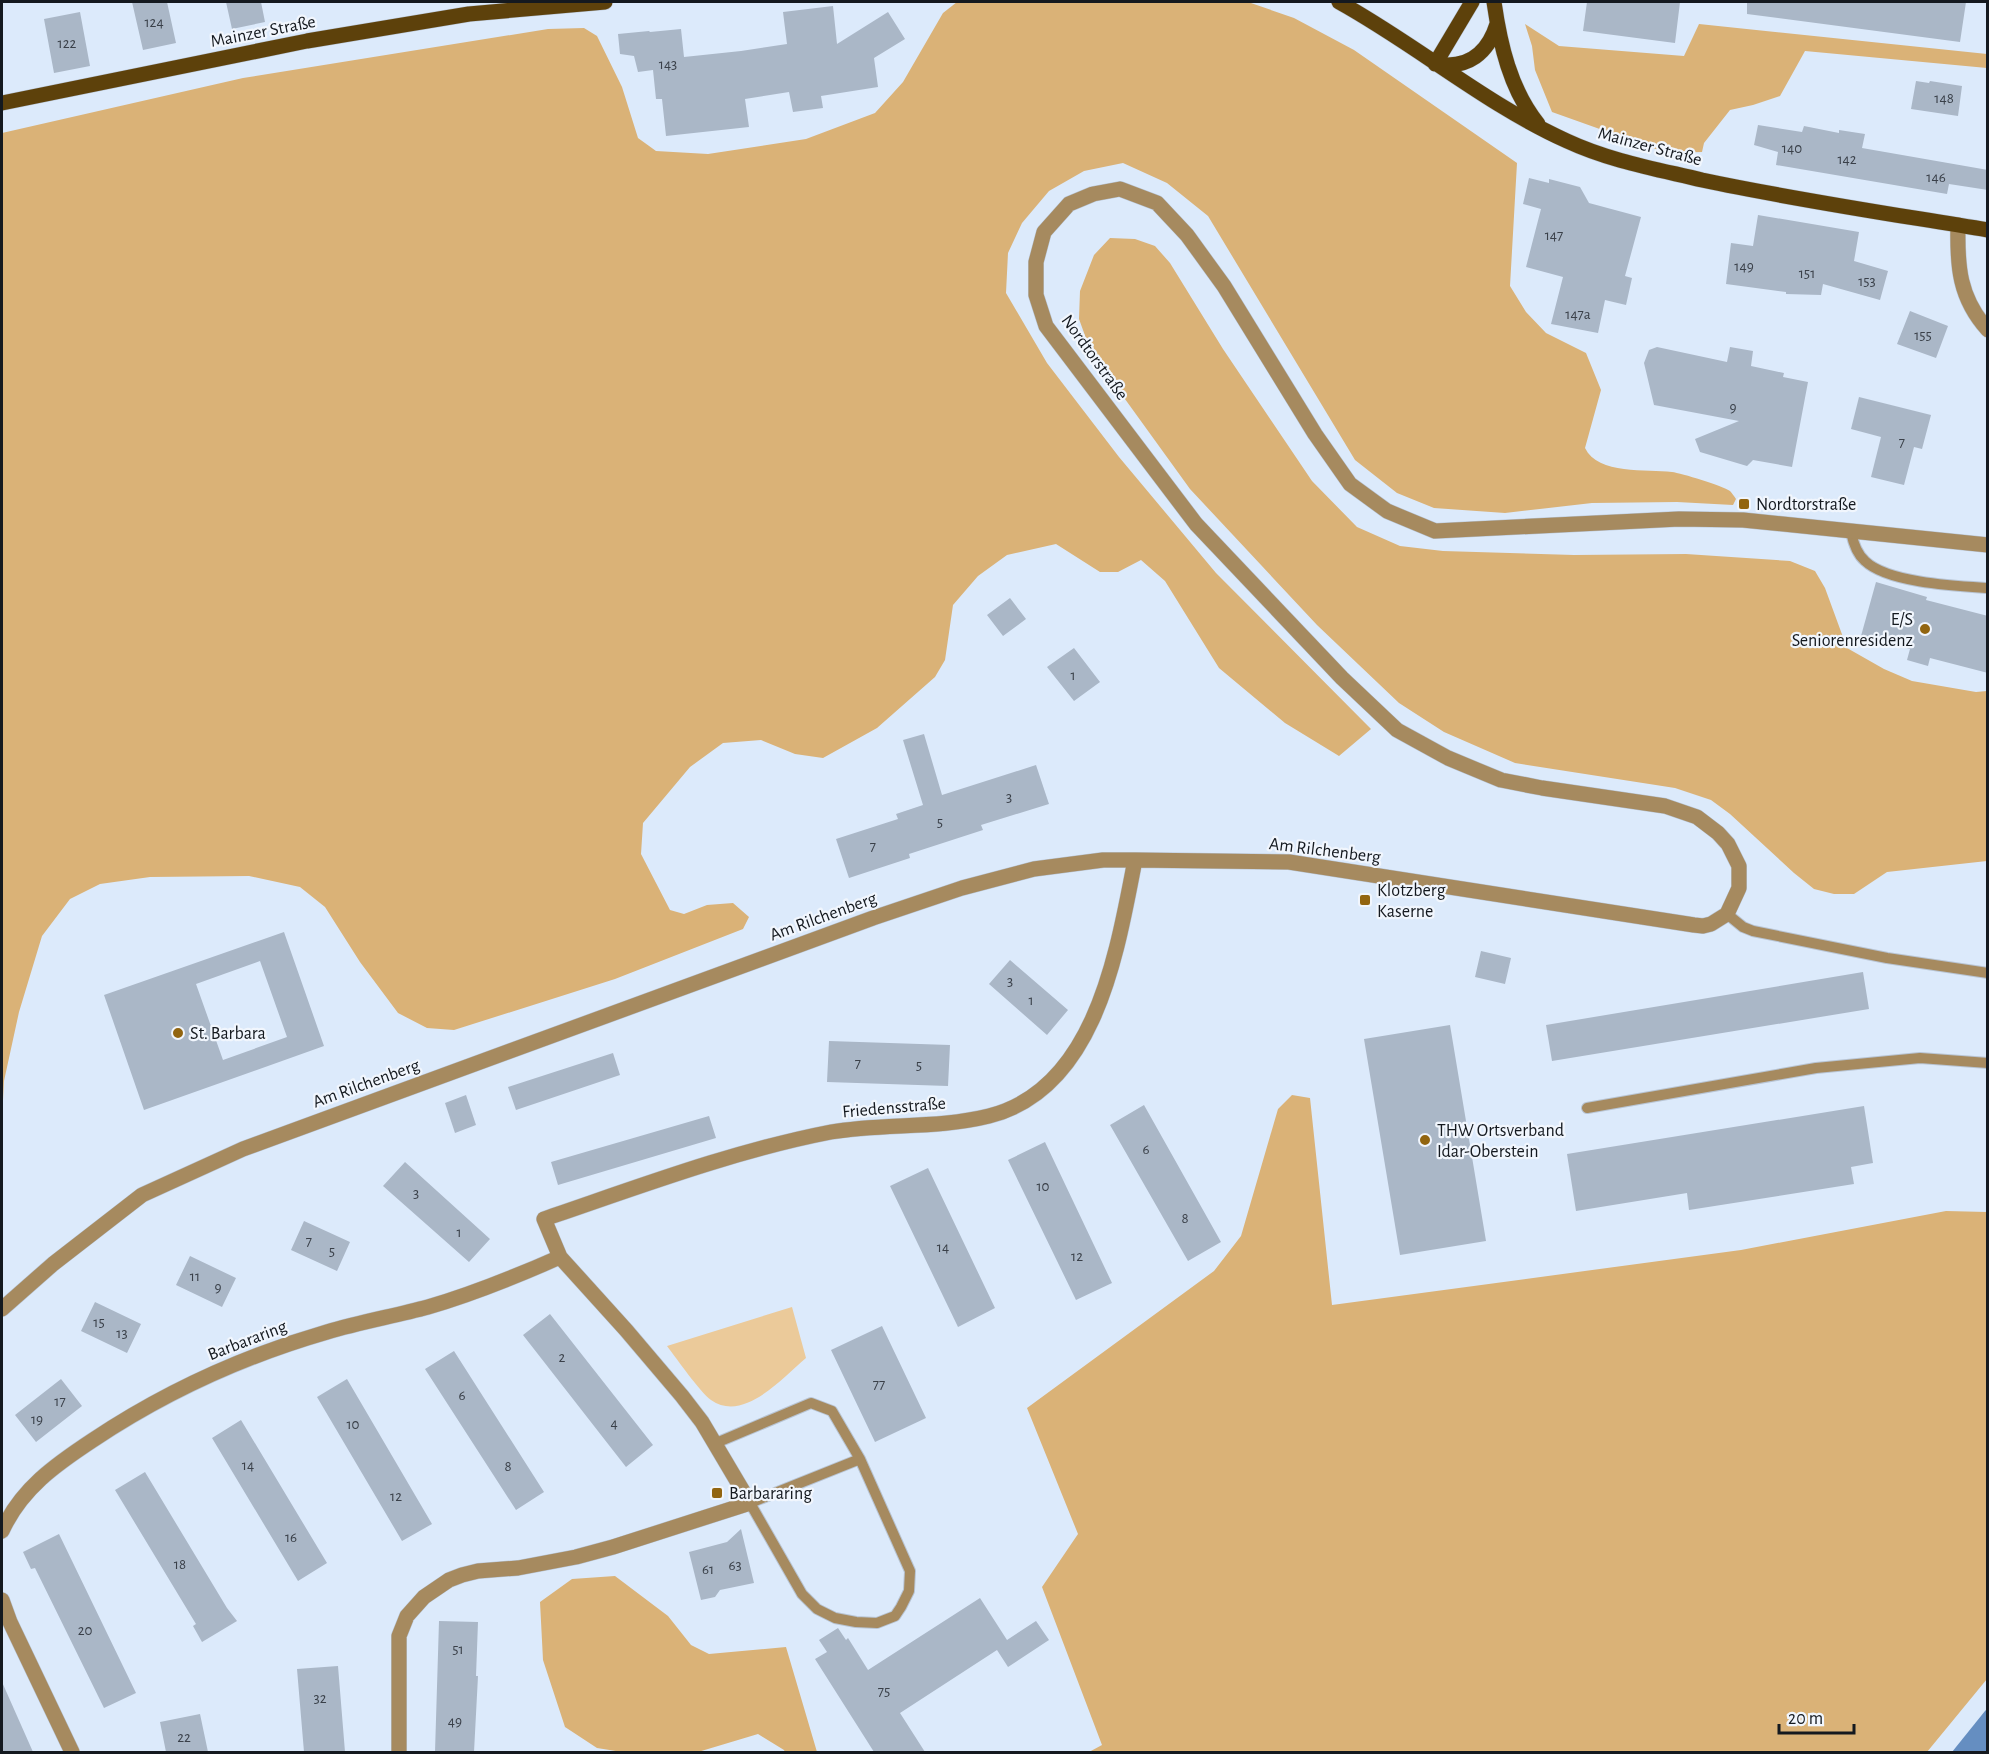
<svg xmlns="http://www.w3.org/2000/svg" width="1989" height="1754" font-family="'Alegreya Sans',sans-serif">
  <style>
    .green { fill: #ebca9a }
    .forest { fill: #dab277 }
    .water { fill: #658ec1 }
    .building { fill: #aab7c7; fill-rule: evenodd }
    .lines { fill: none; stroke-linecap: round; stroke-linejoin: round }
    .lane-casing { stroke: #b8c4d3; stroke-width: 12 }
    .street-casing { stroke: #b8c4d3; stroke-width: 16 }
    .primary-casing { stroke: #b8c4d3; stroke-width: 16 }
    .lane { stroke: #a68a5f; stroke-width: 10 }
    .street { stroke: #a68a5f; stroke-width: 15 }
    .primary { stroke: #5d410b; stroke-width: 15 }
    .poi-dot { fill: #926510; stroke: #f1f6fd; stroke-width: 2 }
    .labels { text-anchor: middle; stroke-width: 4.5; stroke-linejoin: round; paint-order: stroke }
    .number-label { font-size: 15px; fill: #3a4049 }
    .street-label { font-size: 18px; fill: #14191f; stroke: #f1f6fd }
    .poi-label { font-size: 18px; fill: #14191f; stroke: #f1f6fd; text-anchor: start }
  </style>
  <rect width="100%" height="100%" fill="#dceafb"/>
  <path class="green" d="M792,1307L806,1358C782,1378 744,1423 711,1400C700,1392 677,1359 667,1346Z"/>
  <path class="forest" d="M957,2H1248L1294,18L1354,50L1517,163L1510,286L1526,312L1546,333L1586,353L1601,390L1585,448C1598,475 1647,469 1672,472C1681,473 1723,486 1730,491C1732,493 1734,496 1736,499L1733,505L1677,502L1592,503L1505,513L1434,508L1397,493L1355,460L1208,216L1167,183L1123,163L1084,171L1049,191L1022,223L1008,253L1006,293L1047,363L1119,457L1216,573L1371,729L1339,756L1285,723L1219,668L1165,581L1141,560L1118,572H1100L1056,544L1007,555L978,576L953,605L945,660L935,677L877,728L823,758L795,754L761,740L723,743L690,767L643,823L641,854L670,910L684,914L707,905L733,903L749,917L743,929L615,979L454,1030L427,1028L398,1013L360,962L325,907L300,887L249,876L150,877L100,884L70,899L42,936L19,1012L4,1081L2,1119V133L243,78L548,29L584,28L597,36L622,87L638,138L656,151L708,154L806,139L875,113L903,82L943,13Z
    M1525,24L1559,46L1684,56L1699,24L1987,54V68L1805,51L1780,96L1753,105L1730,110L1704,143L1702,152L1667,153L1552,112L1535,70L1532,46Z
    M1110,238L1135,239L1155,246L1170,263L1223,349L1312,481L1357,527L1400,546L1443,551L1574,555L1686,554L1790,561L1815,571L1825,588L1847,648L1884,669L1912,681L1976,692L1987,691V861L1887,872L1854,894H1834L1814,889L1794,873L1730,814L1711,800L1675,788L1515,763L1444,732L1399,703L1317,625L1190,489L1091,352L1079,319L1080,291L1094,255Z
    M1292,1095L1310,1098L1332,1305L1741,1250L1946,1211L1987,1212V1679L1927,1752H1089L1102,1745L1042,1587L1078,1534L1027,1408L1214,1271L1241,1236L1278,1109Z
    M615,1576L668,1616L691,1645L709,1654L786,1647L817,1752H785L784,1750L758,1734L698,1752H622L597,1748L565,1727L543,1660L540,1602L572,1579Z"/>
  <path class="water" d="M1987,1709V1752H1952L1985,1711Z"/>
  <path class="building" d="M132,2H167L176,43L143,50Z
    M226,2H261L265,22L232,29Z
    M1587,2H1680L1675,43L1583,31Z
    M1747,2H1966L1960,42L1747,14Z
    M833,6L837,44L888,12L905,39L874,58L878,87L821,96L823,108L793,112L789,92L745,99L749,127L666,136L662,99H656L653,70L638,72L634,56L620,54L618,34L649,31L650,32L681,29L684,57L741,51L787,44L783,12Z
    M80,12L90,66L54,73L44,19Z
    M1916,81L1929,83L1930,81L1962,86L1958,116L1911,109Z
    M1758,125L1802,132L1804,126L1839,133V130L1865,134L1862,148L1988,170V190L1949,184L1947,194L1776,165L1778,152L1754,145Z
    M1529,178L1549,183V179L1580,187L1589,203L1641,217L1625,276L1632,278L1626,305L1605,300L1598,333L1551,324L1563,277L1526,267L1541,209L1523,204Z
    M1758,215L1859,232L1854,261L1888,271L1880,300L1823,284L1821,295L1786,294V292L1726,284L1731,243L1753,246Z
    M1910,311L1948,326L1936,358L1897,344Z
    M1657,347L1727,362L1730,347L1753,351L1751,366L1784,373L1783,377L1808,382L1792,467L1753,460L1747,466L1700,452L1695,439L1739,421L1654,405L1644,363L1649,350Z
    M1859,397L1931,415L1922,449L1914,447L1904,485L1871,477L1881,437L1851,429Z
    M1876,582L1927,597L1926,600L1988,616V673L1930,658L1928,666L1907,660L1910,649L1861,636Z
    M1010,598L1026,619L1003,636L987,615Z
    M1074,648L1100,682L1074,701L1047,667Z
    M924,734L942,795L1036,765L1049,804L981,825L983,830L909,854L910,858L849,878L836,839L898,819L896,814L923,805L903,740Z
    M284,932L324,1046L144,1110L104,995ZM260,961L287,1037L223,1060L196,984Z
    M1481,951L1511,958L1505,984L1475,977Z
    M1010,960L1068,1010L1047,1035L989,984Z
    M1863,972L1869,1009L1552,1061L1546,1025Z
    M1450,1025L1486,1241L1400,1255L1364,1039Z
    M829,1041L950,1045L948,1086L827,1082Z
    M613,1053L620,1075L516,1110L508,1087Z
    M466,1095L476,1125L455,1133L445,1103Z
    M1144,1105L1221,1242L1188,1261L1110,1125Z
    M1864,1106L1873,1163L1851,1167L1854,1184L1689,1210L1687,1193L1576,1211L1567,1154Z
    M709,1116L716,1138L558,1185L551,1162Z
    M1045,1142L1112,1283L1076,1300L1008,1160Z
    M405,1162L490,1239L469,1262L383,1186Z
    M928,1168L995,1308L958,1327L890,1186Z
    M304,1221L350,1242L337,1271L291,1250Z
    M190,1256L236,1278L222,1307L176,1285Z
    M95,1302L141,1324L127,1353L81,1331Z
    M550,1314L653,1445L626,1467L523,1335Z
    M882,1326L926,1418L875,1442L831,1350Z
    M454,1351L544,1492L516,1510L425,1369Z
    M61,1379L82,1406L36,1442L15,1415Z
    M347,1379L432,1524L402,1541L317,1397Z
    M241,1420L327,1563L298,1581L212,1438Z
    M145,1472L227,1608L237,1621L202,1642L193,1626L196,1624L115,1490Z
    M741,1529L754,1583L720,1590L715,1597L701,1600L689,1552L727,1542Z
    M59,1534L136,1693L104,1708L35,1568L31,1569L23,1552Z
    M980,1598L1007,1640L1036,1621L1049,1640L1008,1667L997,1650L900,1713L925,1752H874L815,1659L827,1652L819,1640L838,1628L846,1640L848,1638L868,1670Z
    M439,1621L478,1622L476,1676H478L474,1752H435Z
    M338,1666L345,1752H304L297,1669Z
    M2,1682L33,1752H2Z
    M200,1714L208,1752H166L160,1722Z"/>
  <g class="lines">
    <g class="lane-casing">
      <path id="lane" d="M1851,532C1853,542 1857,554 1865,561C1888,583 1956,586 1988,588
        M1727,914L1743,927L1753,931L1887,958L1988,973
        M1587,1108L1816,1068L1920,1058L1988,1063
        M716,1443L811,1403L832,1411L860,1459L910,1571L909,1591L901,1607L895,1616L877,1623L856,1622L835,1618L817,1609L802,1594L750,1503L860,1459"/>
    </g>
    <g class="street-casing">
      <path id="street" d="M1958,225C1957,266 1959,298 1988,330
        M2,1309L53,1264L142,1195L243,1149L873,918L962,888L1034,869L1103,860H1135L1289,862L1694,925L1703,926L1711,924L1727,914L1739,888V866L1728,844L1718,833L1697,817L1665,806L1542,788L1501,780L1448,758L1397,730L1342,678L1196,524L1046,326L1036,295V262L1044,232L1069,204L1093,194L1120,189L1157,203L1187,235L1224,286L1315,434L1350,484L1387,511L1435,531L1679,519L1743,520L1988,545
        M2,1531C21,1489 55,1465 93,1440C165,1392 244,1356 327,1332C360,1322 395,1316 428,1307C473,1294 517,1276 560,1257
        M2,1600L10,1622L72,1752
        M399,1752V1636L407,1616L424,1597L449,1580L462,1575L478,1571L518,1568L576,1557L613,1547L750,1503L702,1422L682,1396L626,1330L560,1257L544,1219C638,1187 733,1151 831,1132C883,1123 937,1129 989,1116C1096,1089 1117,952 1135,860"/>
    </g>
    <g class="primary-casing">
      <path id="primary" d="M1339,2C1417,45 1485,104 1567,141C1610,161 1656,169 1702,180C1796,200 1892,214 1988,230
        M1494,2C1500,44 1510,89 1538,124
        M1435,64L1472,2
        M1437,64C1468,69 1488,53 1497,24
        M2,103L307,41L469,14L605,2"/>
    </g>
    <use href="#lane" class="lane"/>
    <use href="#street" class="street"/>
    <use href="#primary" class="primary"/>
  </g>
  <g class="poi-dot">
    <rect x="1738" y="498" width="12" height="12" rx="3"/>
    <circle cx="1925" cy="629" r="6"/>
    <rect x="1359" y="894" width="12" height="12" rx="3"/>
    <circle cx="178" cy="1033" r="6"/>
    <circle cx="1425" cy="1140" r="6"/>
    <rect x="711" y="1487" width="12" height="12" rx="3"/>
  </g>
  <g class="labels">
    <g class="number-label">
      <text x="154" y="27">124</text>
      <text x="67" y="48">122</text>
      <text x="668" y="69">143</text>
      <text x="1944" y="103">148</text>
      <text x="1792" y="153">140</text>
      <text x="1847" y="164">142</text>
      <text x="1936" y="182">146</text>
      <text x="1554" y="240">147</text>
      <text x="1744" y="271">149</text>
      <text x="1807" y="278">151</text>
      <text x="1867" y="286">153</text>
      <text x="1578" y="319">147a</text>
      <text x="1923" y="340">155</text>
      <text x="1733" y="412">9</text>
      <text x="1902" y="447">7</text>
      <text x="1073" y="680">1</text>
      <text x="1009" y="802">3</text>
      <text x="940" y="827">5</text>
      <text x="873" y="851">7</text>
      <text x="1010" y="986">3</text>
      <text x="1031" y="1005">1</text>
      <text x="858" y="1068">7</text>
      <text x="919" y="1070">5</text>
      <text x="1146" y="1154">6</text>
      <text x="1043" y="1191">10</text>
      <text x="416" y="1198">3</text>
      <text x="1185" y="1223">8</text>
      <text x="459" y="1237">1</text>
      <text x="309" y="1246">7</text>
      <text x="943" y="1252">14</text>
      <text x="332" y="1256">5</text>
      <text x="1077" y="1261">12</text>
      <text x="195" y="1281">11</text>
      <text x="218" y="1292">9</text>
      <text x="99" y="1327">15</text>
      <text x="122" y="1338">13</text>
      <text x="562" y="1362">2</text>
      <text x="879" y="1389">77</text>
      <text x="462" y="1400">6</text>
      <text x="60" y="1406">17</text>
      <text x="37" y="1424">19</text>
      <text x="614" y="1428">4</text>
      <text x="353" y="1429">10</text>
      <text x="248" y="1470">14</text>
      <text x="508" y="1471">8</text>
      <text x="396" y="1501">12</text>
      <text x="291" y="1542">16</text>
      <text x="180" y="1569">18</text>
      <text x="735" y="1570">63</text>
      <text x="708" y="1574">61</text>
      <text x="85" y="1635">20</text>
      <text x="458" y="1654">51</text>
      <text x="884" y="1696">75</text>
      <text x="320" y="1703">32</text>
      <text x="455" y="1726">49</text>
      <text x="184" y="1742">22</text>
    </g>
    <g class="street-label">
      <text transform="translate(263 31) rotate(-11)" y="6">Mainzer Straße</text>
      <text transform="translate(1650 146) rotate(15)" y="6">Mainzer Straße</text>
      <text transform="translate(1095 357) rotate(54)" y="6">Nordtorstraße</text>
      <text transform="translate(1325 850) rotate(7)" y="6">Am Rilchenberg</text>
      <text transform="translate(823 916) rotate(-20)" y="6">Am Rilchenberg</text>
      <text transform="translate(366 1083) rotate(-20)" y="6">Am Rilchenberg</text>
      <text transform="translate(894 1107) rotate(-5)" y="6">Friedensstraße</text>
      <text transform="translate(247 1340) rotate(-21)" y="6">Barbararing</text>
    </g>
    <g class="poi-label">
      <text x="1756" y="510">Nordtorstraße</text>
      <text x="1913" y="625" text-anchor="end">E/S<tspan x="1913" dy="21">Seniorenresidenz</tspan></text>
      <text x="1377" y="896">Klotzberg<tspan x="1377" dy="21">Kaserne</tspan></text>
      <text x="190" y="1039">St. Barbara</text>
      <text x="1437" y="1136">THW Ortsverband<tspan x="1437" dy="21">Idar-Oberstein</tspan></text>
      <text x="729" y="1499">Barbararing</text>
    </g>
  </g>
  <rect width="1989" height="1754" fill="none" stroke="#14191f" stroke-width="6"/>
  <path d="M1779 1724v9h75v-9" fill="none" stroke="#14191f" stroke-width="3"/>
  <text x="1788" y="1724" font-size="18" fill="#14191f" stroke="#f1f6fd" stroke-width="4.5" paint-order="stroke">20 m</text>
</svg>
